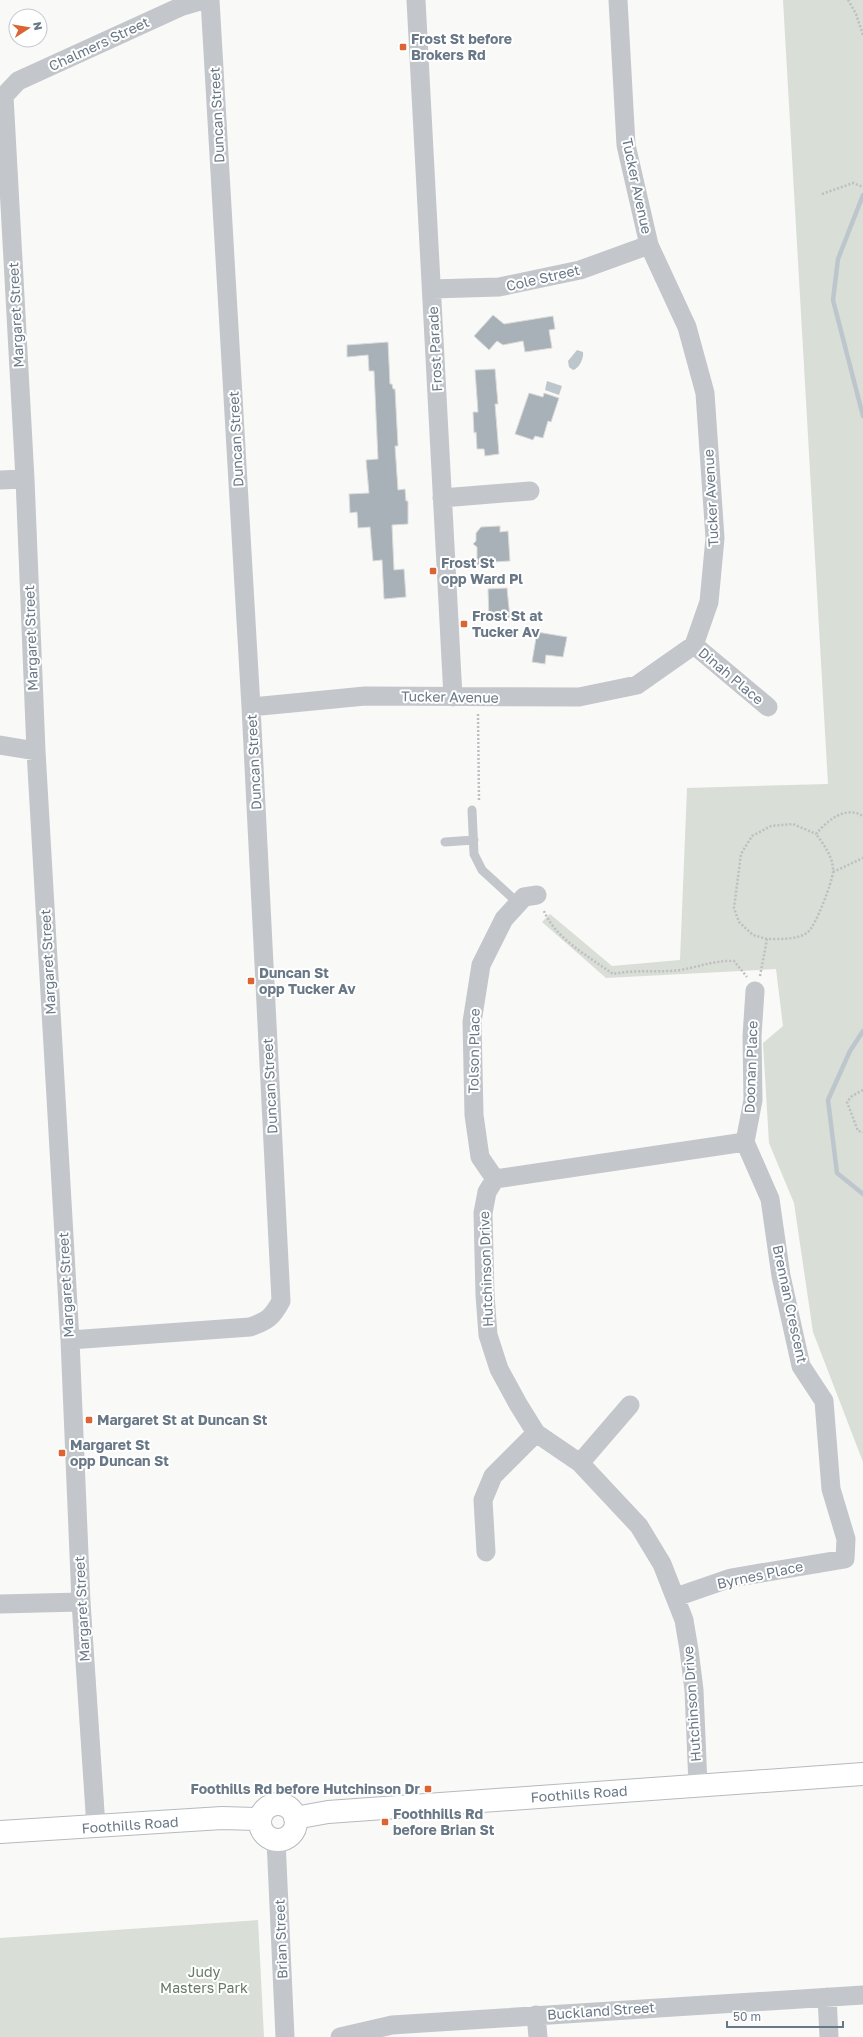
<svg xmlns="http://www.w3.org/2000/svg" width="863" height="2037" font-family="'Golos Text',sans-serif">
  <style>
    .green { fill: #d9ded6 }
    .water { fill: #bdc6cc }
    .lines { fill: none; stroke-linecap: round; stroke-linejoin: round }
    .stream { stroke: #bdc6cc; stroke-width: 4.5 }
    .building { fill: #a9b1b8; stroke: #dbdbd9 }
    .secondary-casing { stroke: #b5babf; stroke-width: 24 }
    .path { stroke: #bdbfc2; stroke-width: 2.5; stroke-dasharray: 2 2; stroke-linecap: butt }
    .service { stroke: #c3c6ca; stroke-width: 9 }
    .minor { stroke: #c3c6ca; stroke-width: 19 }
    .secondary { stroke: #fff; stroke-width: 22 }
    .poi-dot { fill: #dd6333; stroke: #fff; stroke-width: 1.5 }
    .labels { text-anchor: middle; stroke-width: 4; stroke-linejoin: round; paint-order: stroke }
    .poi-label { font-size: 14px; font-weight: bold; fill: #697887; stroke: #fff; text-anchor: start }
    .street-label { font-size: 14px; fill: #697887; stroke: #fff }
    .park-label { font-size: 14px; fill: #667964; stroke: #fff }
  </style>
  <rect width="100%" height="100%" fill="#f9f9f7"/>
  <path class="green" d="M783,0H863V1462L813,1332L794,1203L769,1143L763,1043L783,1026L776,969L606,978L542,922L550,914L612,966L680,960L687,788L828,784Z
    M258,1920L264,2037H0V1938Z"/>
  <path class="water" d="M577,350L583,352C584,358 579,369 573,370L569,367L568,361Z
    M547,381L562,386L559,395L545,390Z"/>
  <g class="lines">
    <path class="stream" d="M863,195L838,259L833,300L863,416
      M863,1031L850,1051L828,1100L837,1173L863,1194"/>
  </g>
  <path class="building" d="M493,315L504,324L553,316L555,329L549,330L552,348L525,352L523,341L503,345L497,341L489,350L474,336Z
    M388,342L390,384H392L393,389H395L398,446H395L398,490L405,489L406,501H408V524L392,525L394,570L404,569L406,597L384,599L382,560L373,561L370,527L358,528L357,512L350,513L349,494L369,493L366,460L378,459L374,371H369L368,355L347,357V345Z
    M495,369L498,404H495L499,454L485,456L484,449H477L476,432L474,433L473,412H478L475,370Z
    M529,393L543,397L544,393L559,398L551,422L548,421L543,438L535,436L533,440L515,434Z
    M500,526V532L508,531L510,561L493,562L494,565L477,566V547L473,544L476,541V533L481,527Z
    M507,588L510,618L489,619L488,589Z
    M537,632L567,637L563,657L546,655L545,664L532,662Z"/>
  <g class="lines">
    <g class="secondary-casing">
      <path id="secondary" d="M260 1822a18 18 0 1 1 36 0a18 18 0 1 1-36 0Z
        M295,1818L328,1812L863,1774
        M0,1832L222,1818L260,1819"/>
    </g>
    <path class="path" d="M848,0L856,14L863,35
      M822,194L853,183L863,187
      M478,714L479,801
      M833,872L863,858
      M544,911C556,939 588,956 613,974C635,969 658,973 680,970C699,967 715,960 734,961L747,977
      M767,939L753,935L739,922L734,908L741,854L752,836L771,826L793,824L816,834
      M760,976L767,939C779,939 798,940 808,932C816,925 832,883 833,872C834,858 824,845 816,834C827,821 845,805 863,816
      M863,1090L852,1096L847,1102L858,1131L863,1132"/>
    <path class="service" d="M472,810L474,854L482,870L518,903
      M445,842L474,840"/>
    <path class="minor" d="M416,0L453,697
      M0,96H4L18,81L180,7L204,0
      M4,96L25,479L36,751L70,1340L81,1602L96,1827
      M432,289L499,287L580,270L649,245
      M0,480L25,479
      M442,498L530,491
      M694,645L768,707
      M251,707L365,696L579,697L637,685L694,645L709,602L715,538L705,393L687,327L649,245L626,145L618,0
      M0,745L36,751
      M745,1142L753,1100L752,1036L755,991
      M495,1179L480,1157L474,1115L472,1022L481,965L504,919L524,897L537,895
      M70,1340L250,1327C267,1321 272,1318 281,1301L251,707L210,0
      M580,1463L630,1405
      M486,1552L483,1500L493,1476L536,1433
      M676,1597L731,1578L845,1559L846,1539L831,1489L824,1401L801,1366L781,1276L770,1199L745,1142
      M0,1604L81,1602
      M698,1785L694,1690L689,1650L684,1620L662,1564L639,1526L580,1463L536,1433L518,1404L499,1369L488,1335L485,1295L483,1213L487,1192L495,1179L745,1142
      M276,1840L285,2037
      M827,1997L829,2037
      M536,2015L538,2037
      M340,2037L392,2025L863,1995"/>
    <use href="#secondary" class="secondary"/>
  </g>
  <g class="poi-dot">
    <rect x="399" y="43" width="8" height="8" rx="2"/>
    <rect x="429" y="567" width="8" height="8" rx="2"/>
    <rect x="460" y="620" width="8" height="8" rx="2"/>
    <rect x="247" y="977" width="8" height="8" rx="2"/>
    <rect x="85" y="1416" width="8" height="8" rx="2"/>
    <rect x="58" y="1449" width="8" height="8" rx="2"/>
    <rect x="424" y="1785" width="8" height="8" rx="2"/>
    <rect x="381" y="1818" width="8" height="8" rx="2"/>
  </g>
  <g class="labels">
    <g class="poi-label">
      <text x="411" y="44">Frost St before<tspan x="411" dy="16">Brokers Rd</tspan></text>
      <text x="441" y="568">Frost St<tspan x="441" dy="16">opp Ward Pl</tspan></text>
      <text x="472" y="621">Frost St at<tspan x="472" dy="16">Tucker Av</tspan></text>
      <text x="259" y="978">Duncan St<tspan x="259" dy="16">opp Tucker Av</tspan></text>
      <text x="97" y="1425">Margaret St at Duncan St</text>
      <text x="70" y="1450">Margaret St<tspan x="70" dy="16">opp Duncan St</tspan></text>
      <text x="420" y="1794" text-anchor="end">Foothills Rd before Hutchinson Dr</text>
      <text x="393" y="1819">Foothhills Rd<tspan x="393" dy="16">before Brian St</tspan></text>
    </g>
    <g class="street-label">
      <text transform="translate(99 44) rotate(-25)" y="5">Chalmers Street</text>
      <text transform="translate(217 115) rotate(-93)" y="5">Duncan Street</text>
      <text transform="translate(637 186) rotate(78)" y="5">Tucker Avenue</text>
      <text transform="translate(543 278) rotate(-13)" y="5">Cole Street</text>
      <text transform="translate(16 315) rotate(-93)" y="5">Margaret Street</text>
      <text transform="translate(435 349) rotate(-93)" y="5">Frost Parade</text>
      <text transform="translate(236 439) rotate(-93)" y="5">Duncan Street</text>
      <text transform="translate(711 498) rotate(-93)" y="5">Tucker Avenue</text>
      <text transform="translate(31 638) rotate(-92)" y="5">Margaret Street</text>
      <text transform="translate(731 676) rotate(40)" y="5">Dinah Place</text>
      <text transform="translate(450 697) rotate(1)" y="5">Tucker Avenue</text>
      <text transform="translate(254 762) rotate(-93)" y="5">Duncan Street</text>
      <text transform="translate(48 962) rotate(-93)" y="5">Margaret Street</text>
      <text transform="translate(474 1051) rotate(-89)" y="5">Tolson Place</text>
      <text transform="translate(751 1067) rotate(-88)" y="5">Doonan Place</text>
      <text transform="translate(270 1086) rotate(-93)" y="5">Duncan Street</text>
      <text transform="translate(486 1269) rotate(-92)" y="5">Hutchinson Drive</text>
      <text transform="translate(66 1285) rotate(-93)" y="5">Margaret Street</text>
      <text transform="translate(790 1304) rotate(78)" y="5">Brennan Crescent</text>
      <text transform="translate(760 1575) rotate(-12)" y="5">Byrnes Place</text>
      <text transform="translate(82 1609) rotate(-93)" y="5">Margaret Street</text>
      <text transform="translate(692 1704) rotate(-94)" y="5">Hutchinson Drive</text>
      <text transform="translate(579 1794) rotate(-4)" y="5">Foothills Road</text>
      <text transform="translate(130 1825) rotate(-4)" y="5">Foothills Road</text>
      <text transform="translate(281 1939) rotate(-92)" y="5">Brian Street</text>
      <text transform="translate(601 2011) rotate(-4)" y="5">Buckland Street</text>
    </g>
    <g class="park-label">
      <text x="204" y="1977">Judy<tspan x="204" dy="16">Masters Park</tspan></text>
    </g>
  </g>
  <g transform="translate(28 28) rotate(78)"><circle r="19" fill="#ffffff" stroke="#c3c9cf"/>
  <path d="M0-3L7 15L0 10L-7 15Z" fill="#dd6333"/>
  <text y="-6" font-size="11" font-weight="bold" text-anchor="middle" fill="#697887">N</text>
  </g>
  <path d="M727 2021v6h116v-6" fill="none" stroke="#697887" stroke-width="2"/>
  <text x="733" y="2021" font-size="12" fill="#697887" stroke="#ffffff" stroke-width="3" paint-order="stroke">50 m</text>
</svg>
